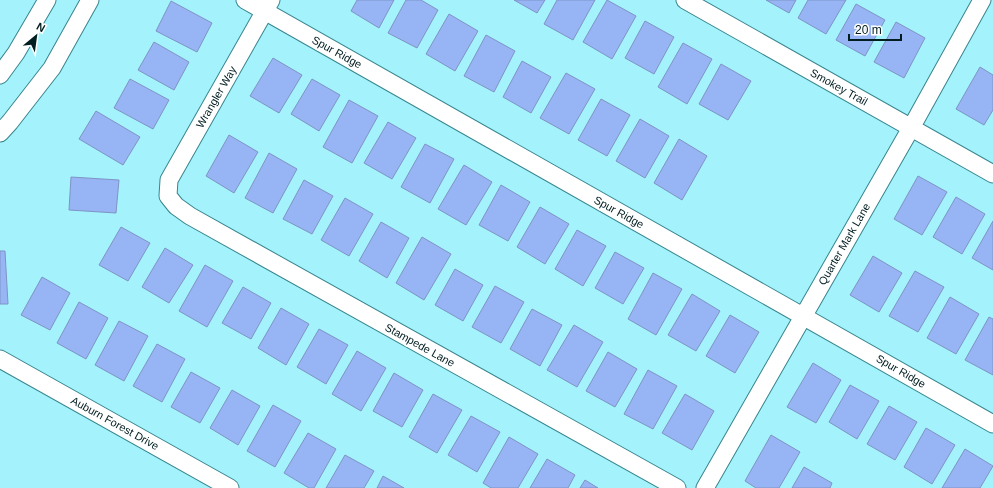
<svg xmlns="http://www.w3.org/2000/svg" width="993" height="488" font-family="Helvetica,sans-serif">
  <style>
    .building { fill: #97b4f4; stroke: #7e94c5 }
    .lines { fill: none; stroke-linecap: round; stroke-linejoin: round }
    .minor-casing { stroke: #37858e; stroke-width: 19 }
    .minor { stroke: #fff; stroke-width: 17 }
    .labels { text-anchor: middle; stroke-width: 4; stroke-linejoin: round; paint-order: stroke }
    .street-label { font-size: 11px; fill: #001d20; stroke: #fff }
  </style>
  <rect width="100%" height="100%" fill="#a4f2fb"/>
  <path class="building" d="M357,0H394L379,28L351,11Z
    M406,0H421L438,10L417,48L388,33Z
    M514,0H545L537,13Z
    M557,0H595L573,40L544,24Z
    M607,0L636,16L612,59L583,42Z
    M766,0H796L789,13Z
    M808,0H846L826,34L798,18Z
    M171,1L212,23L197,52L156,31Z
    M856,4L885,20L865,56L836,40Z
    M449,14L478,31L455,71L426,54Z
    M645,21L674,37L654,74L625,58Z
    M896,22L925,38L904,78L874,62Z
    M486,35L515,51L494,92L464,76Z
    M154,42L189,62L174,90L138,70Z
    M683,43L712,59L687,104L658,87Z
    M273,58L302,75L279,113L250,96Z
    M522,61L551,77L531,113L503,97Z
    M721,64L751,81L728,120L699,104Z
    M980,67L993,75V110L984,125L956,109Z
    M566,73L595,89L569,134L540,118Z
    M130,79L169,100L153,129L114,108Z
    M312,79L340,95L319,131L291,114Z
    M601,99L630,115L607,156L578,140Z
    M349,100L378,116L352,163L323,147Z
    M96,111L140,137L123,165L79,139Z
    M640,119L669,136L645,178L616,161Z
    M388,122L416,138L392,179L364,163Z
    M229,135L258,152L234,193L206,176Z
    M679,139L707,156L682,200L654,183Z
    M425,144L454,159L430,203L401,187Z
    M269,153L297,169L273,213L245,198Z
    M464,165L492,182L466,225L438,209Z
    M918,176L947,192L922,235L894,219Z
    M71,177L119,180L116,213L69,210Z
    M304,180L333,196L312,234L283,219Z
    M501,185L530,202L508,241L479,225Z
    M956,197L985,214L962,254L933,237Z
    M345,198L373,214L349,256L321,240Z
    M540,207L569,224L545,264L517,247Z
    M993,221V270L972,258Z
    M381,222L409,238L387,278L359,261Z
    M121,227L150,243L128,281L99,265Z
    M577,230L606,246L583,286L555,269Z
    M422,237L451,254L424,300L396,283Z
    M165,248L193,265L169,303L142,287Z
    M0,251H5L8,304H0Z
    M615,252L644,268L623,304L595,288Z
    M873,256L902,273L879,312L850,295Z
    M205,265L233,281L207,327L179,311Z
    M455,269L483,285L463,321L435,305Z
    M915,271L944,287L918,332L889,316Z
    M653,273L682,289L656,335L628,319Z
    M42,277L70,293L50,330L21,315Z
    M495,286L524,302L501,343L472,327Z
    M243,287L271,303L251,339L222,323Z
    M692,294L720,311L696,351L668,335Z
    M950,297L979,314L956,354L927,338Z
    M79,302L108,318L86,359L57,343Z
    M281,308L309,324L286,365L258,348Z
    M532,309L562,325L540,366L510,349Z
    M730,315L759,332L735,373L706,356Z
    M989,317L993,319V375L965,360Z
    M119,321L148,336L124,381L95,365Z
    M574,325L603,342L577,387L547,370Z
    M319,329L348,345L326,384L297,367Z
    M157,344L185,359L162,402L133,386Z
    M357,351L386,368L361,411L332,394Z
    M608,352L637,369L615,407L586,391Z
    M813,363L841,380L816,423L787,407Z
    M648,370L677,386L653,429L624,414Z
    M191,372L220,388L200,423L171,407Z
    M394,373L423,390L402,427L373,411Z
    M850,385L879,401L857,439L829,422Z
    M232,390L260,406L238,445L210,428Z
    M433,394L462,410L437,453L409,437Z
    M685,394L714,411L692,450L662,433Z
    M273,405L301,421L275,467L247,451Z
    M889,406L917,422L895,460L867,444Z
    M471,416L500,432L477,472L448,455Z
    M926,428L955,445L932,484L904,467Z
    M308,433L336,449L314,488H309L284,473Z
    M771,435L800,452L779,488H756L745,481Z
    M509,437L538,454L518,488H491L483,483Z
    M965,449L993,466L980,488H942Z
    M345,455L374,471L364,488H326Z
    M547,459L575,475L568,488H530Z
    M804,467L832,483L830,488H792Z
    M383,476L404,488H377Z
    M585,480L598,488H580Z"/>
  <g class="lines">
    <g class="minor-casing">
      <path id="minor" d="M245,0L993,424
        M271,0L169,180L168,196L176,206L190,216L677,488
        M685,0L993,174
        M0,75L16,53L47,0
        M0,133L10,122L52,68L90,0
        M0,359L230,488
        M705,488L911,128L982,0"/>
    </g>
    <use href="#minor" class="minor"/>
  </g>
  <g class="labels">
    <g class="street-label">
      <text transform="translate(337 52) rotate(29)" y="4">Spur Ridge</text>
      <text transform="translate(839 87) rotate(29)" y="4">Smokey Trail</text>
      <text transform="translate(216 97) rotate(-60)" y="4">Wrangler Way</text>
      <text transform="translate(619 212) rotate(29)" y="4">Spur Ridge</text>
      <text transform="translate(844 244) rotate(-60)" y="4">Quarter Mark Lane</text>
      <text transform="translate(420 345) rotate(29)" y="4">Stampede Lane</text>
      <text transform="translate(901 371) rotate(30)" y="4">Spur Ridge</text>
      <text transform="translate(115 423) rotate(29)" y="4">Auburn Forest Drive</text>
    </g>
  </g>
  <g transform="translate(36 36) rotate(29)" stroke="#ffffff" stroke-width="3" paint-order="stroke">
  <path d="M0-3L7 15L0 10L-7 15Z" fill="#001d20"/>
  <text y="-6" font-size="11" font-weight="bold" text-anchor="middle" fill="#001d20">N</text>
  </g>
  <path d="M849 34v6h52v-6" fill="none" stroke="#001d20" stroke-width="2"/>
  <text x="855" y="34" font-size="12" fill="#001d20" stroke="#ffffff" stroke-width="3" paint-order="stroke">20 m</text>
</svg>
